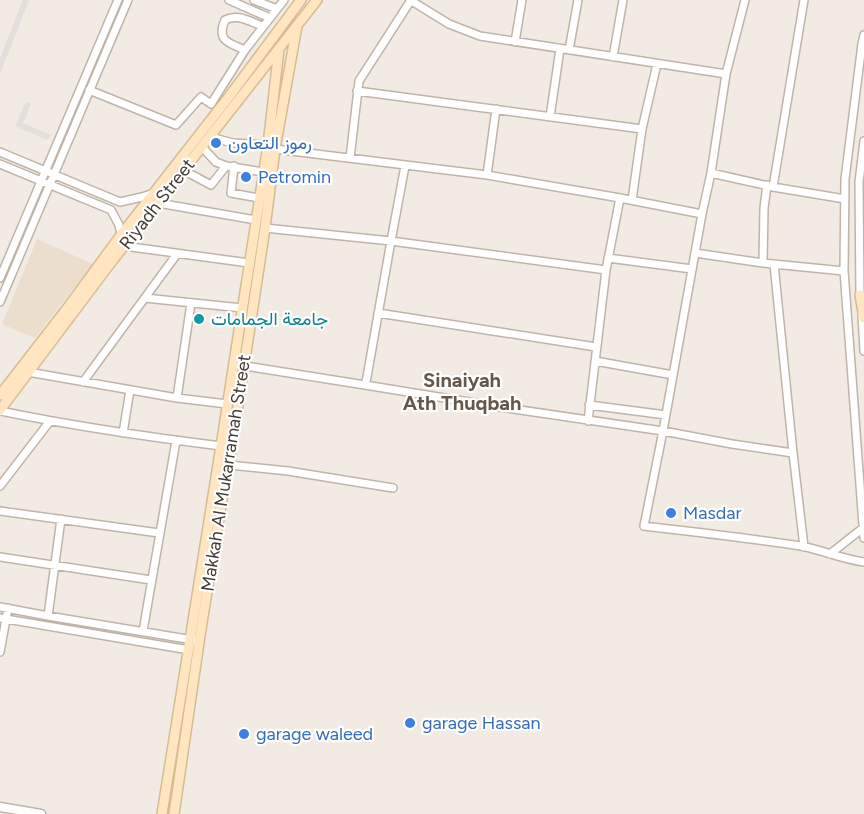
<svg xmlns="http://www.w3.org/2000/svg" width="864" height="814" font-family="Figtree,Vazirmatn,sans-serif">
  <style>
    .education { fill: #ecdecc }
    .parking { fill: #e2dfdc }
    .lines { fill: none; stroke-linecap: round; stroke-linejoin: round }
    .minor-casing { stroke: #c0b4a8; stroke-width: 10 }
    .tertiary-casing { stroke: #c0b4a8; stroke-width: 11 }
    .secondary-casing { stroke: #d6bb93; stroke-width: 12 }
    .minor { stroke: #fff; stroke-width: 7 }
    .tertiary { stroke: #fff; stroke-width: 8 }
    .secondary { stroke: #ffe6c0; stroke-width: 9 }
    .shop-dot { fill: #3f7fe0; stroke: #fff; stroke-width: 2 }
    .culture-dot { fill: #0f9aa8; stroke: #fff; stroke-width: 2 }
    .labels { text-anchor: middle; stroke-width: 4.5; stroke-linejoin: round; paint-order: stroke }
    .shop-label { font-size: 18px; fill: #366cbe; stroke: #fff; text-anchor: start }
    .street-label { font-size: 18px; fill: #443b33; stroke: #fff }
    .culture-label { font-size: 18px; fill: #0d838f; stroke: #fff; text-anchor: start }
    .neighbourhood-label { font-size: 20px; font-weight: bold; fill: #67574a; stroke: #fff }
  </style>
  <rect width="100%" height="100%" fill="#f2ebe3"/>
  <path class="education" d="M37,239L93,264L35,338L2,324Z"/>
  <path class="parking" d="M23,0H29L0,74V58Z
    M26,102L31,104L23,123L51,135L48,140L15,126Z"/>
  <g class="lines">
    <g class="minor-casing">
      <path id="minor" d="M229,0L270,18
        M254,0L277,9
        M410,0L449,24L480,36L726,74
        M745,0L726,74L711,173L702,214L663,431L644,526C696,532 749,538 801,546C822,550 842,559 864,562
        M864,35L862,44L845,179L844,271L864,538
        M515,42L522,0
        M245,50C229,43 216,41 225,20C238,13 250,22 263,26
        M569,50L578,0
        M613,57L623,0
        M89,90L176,125L201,97L211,104L245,50L284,0
        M357,91L642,129
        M550,117L560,49
        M210,137L233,143L268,145
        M202,147L216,162L226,166L263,172
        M275,149L487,175L620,198L702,214
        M0,152L120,202L142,197L154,193
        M350,158L359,81L411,0
        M0,164L111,210L119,225L121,235
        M234,166L231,193L259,198
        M405,166L391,241L606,270
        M183,170L211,185L226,166
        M711,173L773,187L845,199
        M487,175L496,109
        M773,187L804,0
        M632,200L642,129L657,64
        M158,203L256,220
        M124,246L249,263
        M695,253L763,263L844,271
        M608,258L692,269
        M763,263L764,208L767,185
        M774,264L793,453L804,547
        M0,278L118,0
        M860,297L859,182L864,141
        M145,298L242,308
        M0,302L128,0
        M378,313L596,347
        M862,314L864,351
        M595,361L673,375
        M233,364L365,385L367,377L391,241L265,228
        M28,372L177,398L227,404
        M83,382L177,254
        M365,385L500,407L663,431L732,444L793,453
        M177,398L191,303
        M589,405L666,415
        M0,411C73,426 147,437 221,446
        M588,421L606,270L620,198
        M123,433L130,390
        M229,465L288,471L393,488
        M0,486L50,421
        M0,511L159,533
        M830,554L863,528
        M0,557L151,580
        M0,607L48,616L193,640
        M48,616L61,519
        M0,618L189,650
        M143,631L176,441
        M0,652L8,608"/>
    </g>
    <g class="tertiary-casing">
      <path id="tertiary" d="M0,807L41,814"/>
    </g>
    <g class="secondary-casing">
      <path id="secondary" d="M860,295L864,318
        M0,395L69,306L121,235L228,98L301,0
        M0,410L109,265L317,0
        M162,814L221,446L268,145L279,49
        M174,814L201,629L224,487L229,465L265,228L275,149L297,26"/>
    </g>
    <use href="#minor" class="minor"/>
    <use href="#tertiary" class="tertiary"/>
    <use href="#secondary" class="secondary"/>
  </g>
  <g class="shop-dot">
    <circle cx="216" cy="143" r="6"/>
    <circle cx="246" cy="177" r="6"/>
    <circle cx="671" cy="513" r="6"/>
    <circle cx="410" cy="723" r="6"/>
    <circle cx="244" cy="734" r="6"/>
  </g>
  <circle class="culture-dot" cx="199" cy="319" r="6"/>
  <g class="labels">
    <g class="shop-label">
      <text x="228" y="149">رموز التعاون</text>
      <text x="258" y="183">Petromin</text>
      <text x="683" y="519">Masdar</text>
      <text x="422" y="729">garage Hassan</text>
      <text x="256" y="740">garage waleed</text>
    </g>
    <g class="street-label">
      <text transform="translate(157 204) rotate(-52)" y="6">Riyadh Street</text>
      <text transform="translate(226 473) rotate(-81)" y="6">Makkah Al Mukarramah Street</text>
    </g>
    <g class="culture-label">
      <text x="211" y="325">جامعة الجمامات</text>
    </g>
    <g class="neighbourhood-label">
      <text x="462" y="387">Sinaiyah<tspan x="462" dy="23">Ath Thuqbah</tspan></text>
    </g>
  </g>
</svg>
